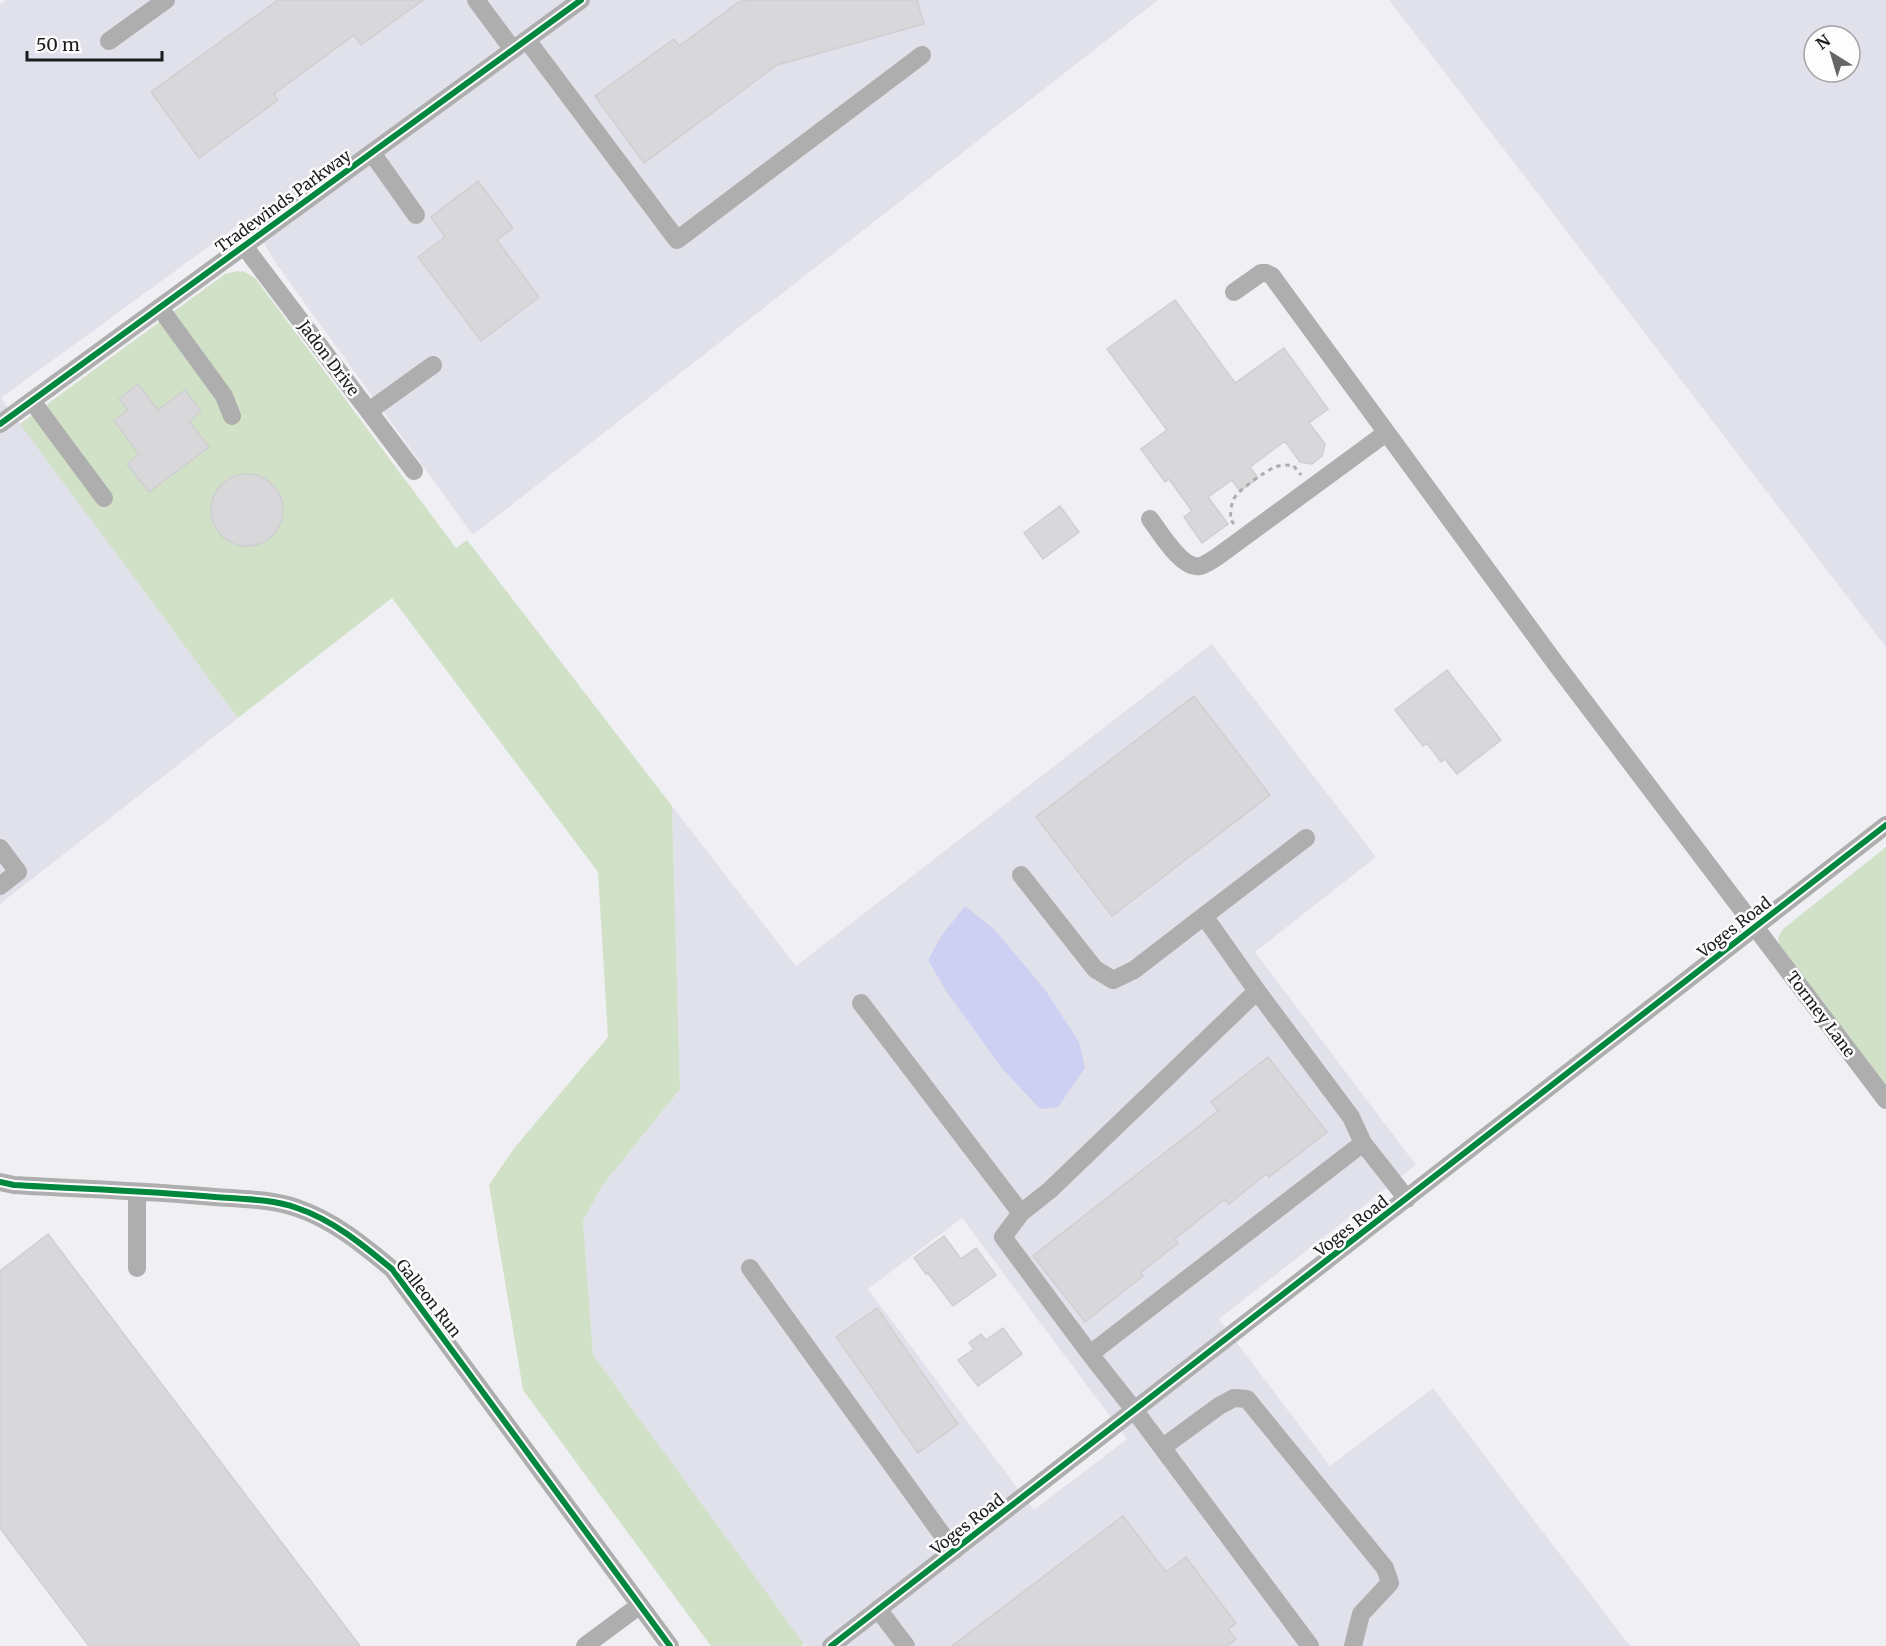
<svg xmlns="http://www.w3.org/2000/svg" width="1886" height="1646" font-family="Merriweather,serif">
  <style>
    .built { fill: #e0e1ea; fill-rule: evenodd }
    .green { fill: #d0e1c7 }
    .water { fill: #ced0f3 }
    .building { fill: #d8d8db; stroke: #cfcfd2; stroke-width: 1.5 }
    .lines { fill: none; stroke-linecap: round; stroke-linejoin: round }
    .path { stroke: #adaeae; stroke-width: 3; stroke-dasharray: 4.5 4.5; stroke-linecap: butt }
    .minor { stroke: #adaead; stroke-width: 18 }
    .cycleway-casing { stroke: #fdfdfe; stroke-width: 10 }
    .cycleway { stroke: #00873e; stroke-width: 6 }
    .labels { text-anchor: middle; stroke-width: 5; stroke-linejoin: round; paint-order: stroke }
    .street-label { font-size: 16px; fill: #1b1c1e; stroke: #fdfdfe }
  </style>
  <rect width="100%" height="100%" fill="#f0f0f4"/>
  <path class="built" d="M6,0H1158L473,535L277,265L249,217L1,398L238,718L0,904V4Z
    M1389,0H1886V647ZM1814,36H1850V72H1814Z
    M1212,644L1376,857L1255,952L1416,1165L1219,1319L1330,1466L1433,1388L1630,1646H805L593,1355L583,1221L602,1186L680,1089L672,806L796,966ZM962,1218L1127,1439L1034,1510L868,1289Z"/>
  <path class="green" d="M237,271L245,272L255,278L456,548L467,540L672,806L680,1089L602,1186L583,1221L593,1355L804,1644L801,1646H711L523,1390L489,1185L515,1147L608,1037L598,872L392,598L238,718L20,424L225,274Z
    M1886,847V1086L1779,944L1778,937L1783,929Z"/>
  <path class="water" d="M965,906L995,930L1046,991L1079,1042L1085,1068L1058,1107L1040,1109L1001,1067L946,991L928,960L942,935Z"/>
  <path class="building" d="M278,0H423L361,45L354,35L274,94L278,100L199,158L151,92Z
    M746,0H917L924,24L777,65L644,163L595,96L674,39L679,46L739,2Z
    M478,181L513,228L497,240L539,297L481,341L418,257L445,237L431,217Z
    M1175,300L1235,383L1284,348L1328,409L1309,423L1325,444L1322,456L1312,464L1300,462L1285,441L1250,467L1258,478L1240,491L1232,480L1208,497L1228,524L1202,543L1184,517L1192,511L1169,479L1165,482L1141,449L1167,430L1107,349Z
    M138,384L158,410L185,390L201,411L189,421L209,447L149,492L127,464L139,454L114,421L128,410L119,399Z
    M211 510a36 36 0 1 1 72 0a36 36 0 1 1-72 0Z
    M1060,506L1079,532L1043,559L1024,533Z
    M1447,670L1501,740L1457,774L1445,759L1441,762L1427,743L1423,746L1395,710Z
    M1194,696L1270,795L1112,916L1036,817Z
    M1268,1057L1327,1132L1269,1177L1266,1174L1229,1204L1225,1199L1175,1239L1178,1243L1140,1273L1143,1276L1085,1322L1033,1256L1218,1111L1211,1102Z
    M48,1234L360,1646H89L0,1528V1271Z
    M944,1236L961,1259L976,1248L996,1275L953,1306L928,1273L926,1274L914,1258Z
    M877,1308L958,1424L918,1453L836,1337Z
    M1003,1328L1022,1354L978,1386L958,1360L974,1349L969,1343L981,1334L986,1340Z
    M1123,1516L1166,1572L1186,1557L1236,1623L1228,1629L1236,1639L1227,1646H952Z"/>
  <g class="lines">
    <path class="path" d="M1234,524L1230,519C1231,513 1231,505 1233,500C1238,490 1264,472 1275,467C1280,465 1287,465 1293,465L1301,475"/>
    <path class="minor" d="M476,0L513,50
      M527,40L677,240L922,55
      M109,41L166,0
      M372,153L416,215
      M244,246L414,471
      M1234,292L1261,273H1266L1272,276L1556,664L1886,1100
      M160,308L224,396L232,416
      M32,401L104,498
      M369,411L433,365
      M0,424L581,0
      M1150,519C1160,532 1182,570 1200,566C1205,565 1212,560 1217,557L1386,433
      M0,848L18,872L0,886
      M1021,875L1095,969L1113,980L1134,970L1204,916L1257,991L1351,1117L1363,1143L1407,1199
      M1204,916L1306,838
      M1257,991L1050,1190L1021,1213L1003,1237L1090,1354L1135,1411L1310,1646
      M861,1003L1021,1213
      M0,1182L14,1185C81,1189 148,1191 215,1197C241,1199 272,1199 297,1208C333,1220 363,1245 392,1269L670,1646
      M137,1268V1192
      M750,1268L954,1551
      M1090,1354L1363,1143
      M1163,1447L1219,1406L1234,1398L1247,1399L1385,1568L1390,1583L1361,1614L1353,1646
      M878,1609L906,1646
      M585,1646L640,1605
      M831,1646L1886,825"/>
    <g class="cycleway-casing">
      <path id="cycleway" d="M0,424L581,0
        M0,1182L14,1185C81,1189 148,1191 215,1197C241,1199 272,1199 297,1208C333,1220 363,1245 392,1269L670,1646
        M831,1646L1886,825"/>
    </g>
    <use href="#cycleway" class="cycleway"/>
  </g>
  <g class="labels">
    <g class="street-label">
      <text transform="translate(283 201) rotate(-36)" y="6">Tradewinds Parkway</text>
      <text transform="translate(329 358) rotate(53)" y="6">Jadon Drive</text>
      <text transform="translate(1734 927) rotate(-38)" y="6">Voges Road</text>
      <text transform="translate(1821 1014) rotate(53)" y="6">Tormey Lane</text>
      <text transform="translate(1351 1226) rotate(-38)" y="6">Voges Road</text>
      <text transform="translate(429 1298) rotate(52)" y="6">Galleon Run</text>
      <text transform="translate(967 1524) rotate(-38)" y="6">Voges Road</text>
    </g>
  </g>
  <g transform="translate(1832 54) rotate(323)"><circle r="28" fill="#fdfdfe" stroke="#a3a3a4" stroke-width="1.5"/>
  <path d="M0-4.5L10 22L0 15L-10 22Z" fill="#666669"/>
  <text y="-9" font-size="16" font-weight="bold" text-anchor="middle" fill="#1b1c1e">N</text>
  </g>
  <path d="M27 51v9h135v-9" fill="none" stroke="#1b1c1e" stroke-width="3"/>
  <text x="36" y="51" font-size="18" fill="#1b1c1e" stroke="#fdfdfe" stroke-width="4.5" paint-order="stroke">50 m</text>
</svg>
